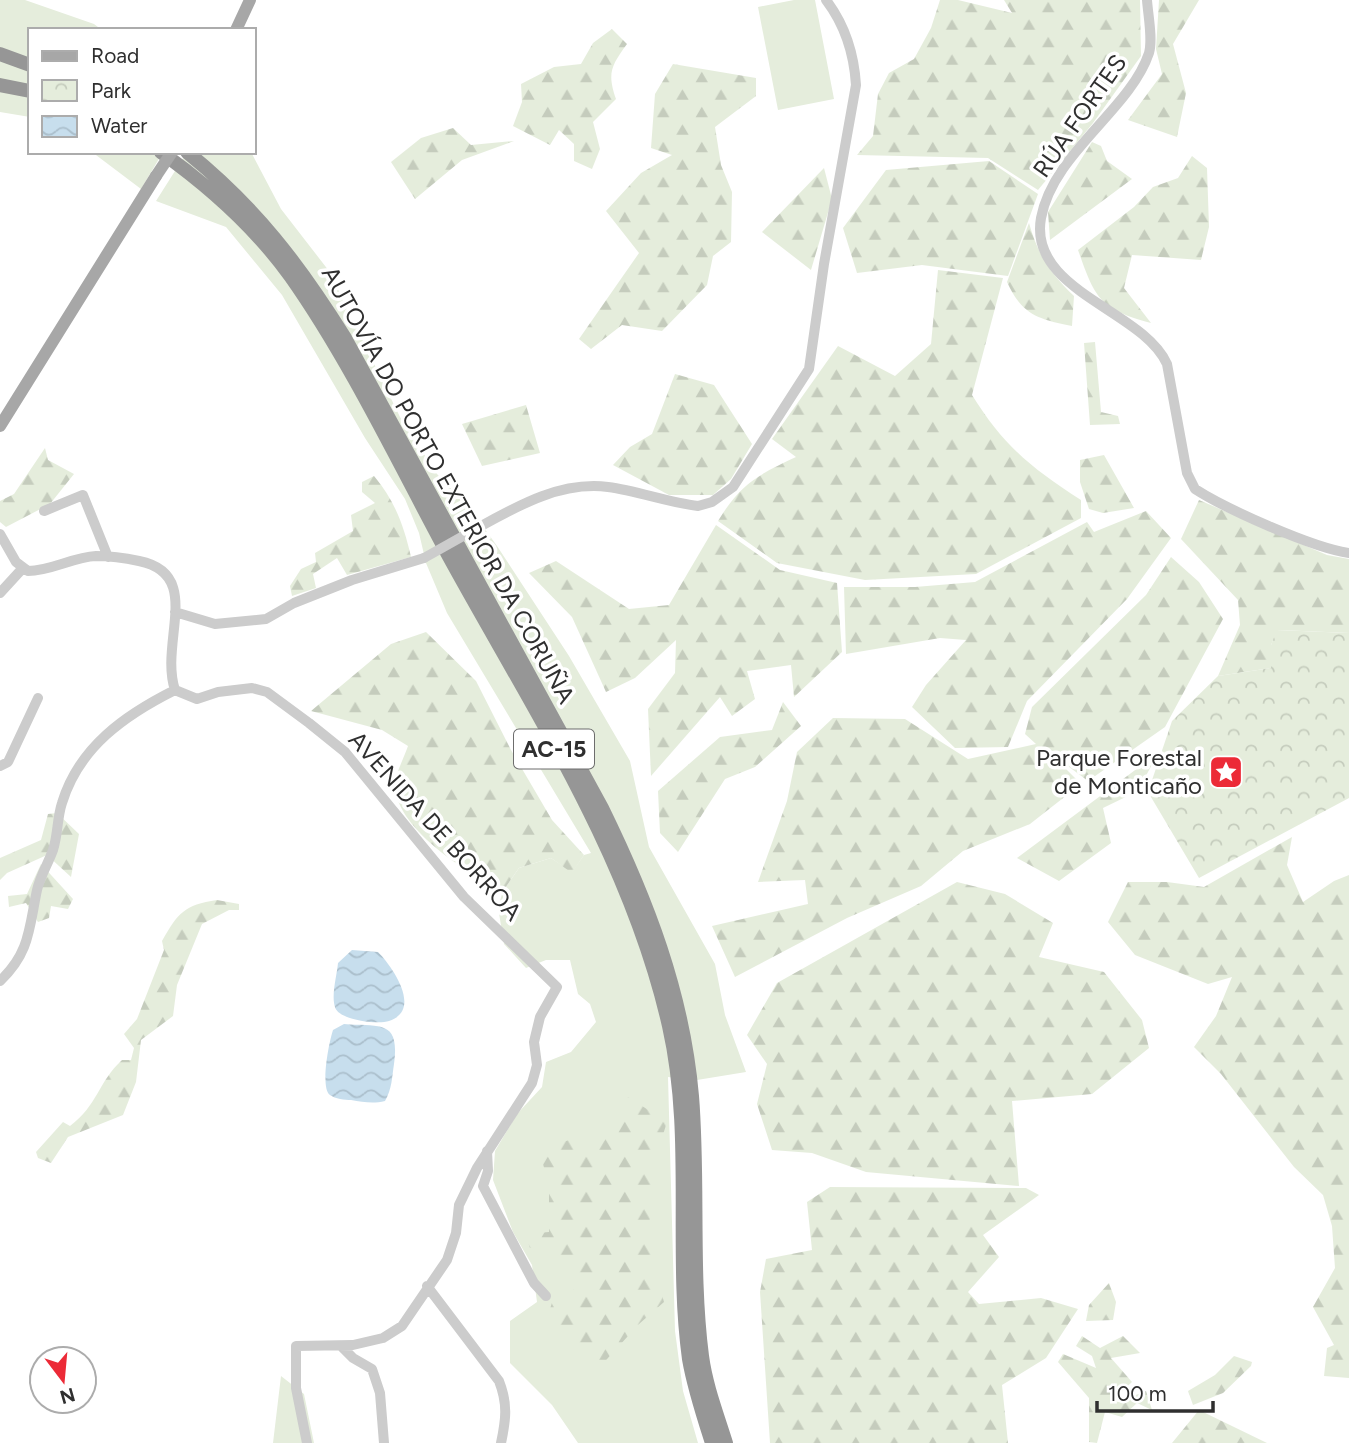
<svg xmlns="http://www.w3.org/2000/svg" width="1349" height="1443" font-family="Figtree,sans-serif">
  <style>
    .grass { fill: #e5eddc }
    .forest { fill: url(#forest-firs) }
    .park { fill: url(#park-crowns) }
    .water { fill: url(#water-waves) }
    .lines { fill: none; stroke-linecap: round; stroke-linejoin: round }
    .minor { stroke: #ccc; stroke-width: 10 }
    .major { stroke: #a7a7a7; stroke-width: 12 }
    .highway { stroke: #969696; stroke-width: 14 }
    .minor-bridge { stroke: #ccc; stroke-width: 10 }
    .major-bridge { stroke: #a7a7a7; stroke-width: 12 }
    .labels { text-anchor: middle; stroke-width: 7; stroke-linejoin: round; paint-order: stroke }
    .shield { fill: #fff; stroke: #6d6d6d; stroke-width: 2 }
    .shield-label { font-size: 23px; font-weight: bold; fill: #2f2f2f }
    .street-label { font-size: 24px; fill: #2f2f2f; stroke: #fff }
    .poi-label { font-size: 24px; fill: #2f2f2f; stroke: #fff; text-anchor: end }
  </style>
  <defs>
    <pattern id="forest-firs" width="22" height="20" patternUnits="userSpaceOnUse" patternTransform="scale(1.75)"><rect width="22" height="20" fill="#e5eddc"/><path d="M5 1l3.5 6h-7zM16 11l3.5 6h-7z" fill="#c5ccbd"/></pattern>
    <pattern id="park-crowns" width="20" height="18" patternUnits="userSpaceOnUse" patternTransform="scale(1.75)"><rect width="20" height="18" fill="#e5eddc"/><path d="M2 6a3 3 0 1 1 6 0M12 15a3 3 0 1 1 6 0" fill="none" stroke="#c5ccbd"/></pattern>
    <pattern id="water-waves" width="16" height="10" patternUnits="userSpaceOnUse" patternTransform="scale(1.75)"><rect width="16" height="10" fill="#c7deed"/><path d="M0 5q4-4 8 0t8 0" fill="none" stroke="#abbfcc"/></pattern>
  </defs>
  <rect width="100%" height="100%" fill="#fff"/>
  <path class="grass" d="M0,0H25L94,24L102,30H30V117L0,112Z
    M794,0H815L834,99L778,110L758,7Z
    M92,152H163L141,189Z
    M187,152H251L281,209L329,271L400,417L437,474L472,511L497,546L569,656L630,761L649,847L715,964L725,1015L746,1072L697,1080L668,1077L675,1331L683,1391L698,1443H578L552,1405L510,1363V1321L537,1302L532,1265L513,1232L493,1180L495,1151L517,1114L542,1087L546,1062L571,1052L596,1022L590,1004L578,994L570,960H546L526,968L504,944L498,907L503,891L519,868L551,858L572,872L584,855L591,853L447,613L426,563L419,533L405,499L365,438L282,295L226,227L156,201Z
    M281,1376L304,1394L314,1443H273Z"/>
  <path class="forest" d="M940,0H958L1012,13L1004,0H1140L1141,56L1093,123L1038,190L988,158L857,155L873,136L878,94L889,73L914,59L931,28Z
    M1159,0H1199L1173,44L1186,93L1177,137L1128,120L1162,74L1156,49Z
    M612,29L627,44C611,66 607,73 616,99L593,122L600,149L592,169L574,161V144L559,130L550,145L513,126L522,102L521,84L554,67L581,64L593,43Z
    M673,64L756,78V96L715,127L721,165L732,192L731,242L713,256L707,285L662,331L622,325L591,349L579,339L639,253L606,211L641,173L672,155L651,148L655,94Z
    M453,128L471,145L514,141L462,160L415,199L391,162L421,138Z
    M1092,142L1101,146L1107,161L1132,179L1050,240L1048,212Z
    M1192,156L1207,168L1209,227L1201,260L1132,255L1124,288L1151,323C1099,309 1095,298 1078,250L1134,207L1153,187L1178,178Z
    M989,161L1038,194L1008,276L922,265L857,273L843,228L886,170Z
    M824,168L832,199L811,270L762,232Z
    M1029,223C1038,255 1050,273 1074,296L1072,326C1038,319 1022,315 1007,282Z
    M938,270L1003,278L972,395C1003,445 1031,468 1081,500V518L976,574L865,580L777,563L718,521C741,483 758,475 796,457L772,439L838,346L895,376L931,344Z
    M1095,342L1101,412L1118,416L1120,424L1090,425L1084,343Z
    M675,374L714,385L752,444L731,479L713,495H669L613,465L630,447L652,434Z
    M526,405L540,453L482,466L462,424Z
    M45,448L48,460L74,474L50,504L6,527L0,522V501L14,494Z
    M1104,455L1134,508L1103,513L1089,509L1080,482V460Z
    M374,476C395,501 404,526 411,557L347,575L337,558L313,574L316,588L292,596L290,586L301,569L316,562L315,553L353,531L351,515L375,503L362,492V482Z
    M1199,500L1327,555L1349,559V633L1278,630L1271,645V668L1218,676L1240,625L1238,600L1181,539Z
    M1146,511L1171,538L1127,599L1027,701L1008,747L955,748L912,707L926,685L966,640L940,638L846,654L844,587H915L975,582L1087,522L1094,532Z
    M716,525L780,570L837,583L842,652L794,697L791,665L747,671L755,699L732,716L720,697L651,776L648,709L675,673L676,640L635,678L606,692L572,617L529,573L556,561L629,609L669,605Z
    M1171,557L1199,582L1223,619L1165,727L1088,781L1049,752L1081,784L1030,824L963,851L921,886L847,918L735,977L712,926L808,904L805,880L758,882L787,801L797,752L833,718L905,719L968,759L1036,744L1025,734L1032,707L1146,595Z
    M426,632L476,681L511,750L552,820L584,855L572,873L551,858L519,868L503,891C469,874 399,831 395,788C394,776 404,758 408,746L382,730L311,711L391,644Z
    M783,702L801,726L755,767L725,779L678,852L660,833L658,791L720,737L772,730Z
    M1158,753L1138,791L1103,808L1111,843L1059,881L1017,858Z
    M57,813L79,834L71,877L47,855L7,873L0,880V858L41,840L48,814Z
    M1292,837L1287,865L1303,902L1334,881L1349,875V1378L1324,1376L1327,1348L1334,1345L1313,1307L1335,1268L1332,1226L1323,1195L1294,1167L1221,1074L1194,1047L1216,1016L1232,977L1208,984L1135,955L1108,922L1128,882H1167L1204,887Z
    M41,864L73,899L68,909L51,906L49,918L38,922L26,903L9,907L8,896L27,894Z
    M957,882L1005,894L1053,923L1039,957L1104,972L1142,1020L1149,1048L1092,1094L1012,1101L1019,1186L866,1172L812,1153L772,1150L757,1104L767,1064L747,1035L777,983Z
    M217,900L239,904V910H229L202,924L177,985L173,1016L141,1040L136,1082L123,1115L68,1137L51,1163L38,1158L36,1152L63,1122L70,1126C98,1105 98,1082 122,1060H131L134,1048L124,1034L137,1019L164,950L162,941C178,913 184,905 217,900Z
    M628,1097L667,1122C653,1163 647,1210 651,1254C653,1270 660,1286 664,1302L639,1324L597,1370L546,1322L554,1296L573,1299L574,1281L556,1263L546,1244L530,1248L525,1234L549,1232V1185L539,1150L587,1134L604,1141Z
    M830,1187L1026,1188L1039,1195L983,1235L999,1257L968,1292L979,1304L1041,1298L1078,1309L1046,1358L1002,1385L1008,1443H770L760,1292L766,1259L812,1250L807,1202Z
    M1109,1283L1116,1302L1113,1320L1086,1321L1089,1305Z
    M1082,1336L1100,1348L1123,1336L1140,1353L1111,1358L1132,1382L1113,1400L1118,1402L1146,1391L1152,1410L1137,1403L1122,1417L1105,1412L1097,1443L1089,1442V1398L1058,1362L1063,1354L1096,1368L1092,1356L1076,1346Z
    M1234,1356L1252,1362L1251,1366L1223,1393L1193,1405L1188,1391L1215,1375Z
    M1199,1410L1267,1443H1172Z"/>
  <path class="park" d="M1277,630L1349,633V798L1199,878L1148,792L1172,721L1218,676L1271,668V645Z"/>
  <path class="water" d="M352,950L378,952C392,966 423,1010 389,1021C378,1025 338,1020 335,1007C331,995 337,975 338,963Z
    M344,1024C380,1027 400,1019 394,1064C392,1077 392,1089 385,1101C373,1104 363,1102 351,1100C345,1100 335,1099 330,1095C320,1088 329,1042 333,1030Z"/>
  <g class="lines">
    <path class="minor" d="M1147,0C1148,15 1153,39 1149,53C1130,110 1053,153 1041,218C1028,291 1143,310 1167,364L1187,473L1195,489C1226,509 1313,548 1349,553
      M44,511L83,495L108,557
      M481,526C519,505 562,481 608,487C638,491 667,502 698,506L712,502L733,487L809,369L824,264L856,85C854,53 845,25 826,0
      M0,534L16,562L28,571C51,571 73,557 96,556C110,556 125,558 139,561C204,574 159,642 175,690L197,699L218,692L252,688L267,692L309,723L345,752L464,897L557,987L540,1017L534,1042L537,1065L532,1083L477,1168L459,1205L456,1233L447,1260L402,1326L383,1338L353,1345L296,1346V1388L307,1443
      M0,593L22,569
      M175,612L215,624L266,619L294,603L352,580L424,558
      M0,766L8,762L38,698
      M0,981C30,953 29,928 37,890C40,876 48,864 53,850C58,835 57,818 62,803C79,747 125,715 175,690
      M487,1151L488,1171L483,1186L534,1283L546,1296
      M427,1286L499,1381C508,1404 506,1419 501,1443
      M342,1347L353,1358L372,1369L380,1393L384,1443"/>
    <path class="major" d="M236,30L250,0
      M0,426L156,176"/>
    <path class="highway" d="M0,54L30,65
      M0,85L30,91
      M161,152C210,187 256,228 291,277C351,362 402,470 452,562C534,711 631,858 669,1026C694,1136 674,1249 689,1359C694,1388 703,1415 712,1443
      M187,152C256,208 298,263 345,338L602,808C647,900 683,993 692,1096C699,1182 691,1270 702,1356C706,1386 717,1414 726,1443"/>
    <path class="minor-bridge" d="M424,558L481,526"/>
    <path class="major-bridge" d="M156,176L172,152"/>
  </g>
  <defs>
    <g id="sight-square" transform="scale(1.75)"><rect x="-9" y="-9" width="18" height="18" rx="4" fill="#ec2a37" stroke="#fff"/><path d="M0-6L1.8-2.2L6-1.7L2.9 1.2L3.7 5.4L0 3.3L-3.7 5.4L-2.9 1.2L-6-1.7L-1.8-2.2Z" fill="#fff"/></g>
  </defs>
  <g fill-rule="evenodd">
    <use href="#sight-square" x="1226" y="772"/>
  </g>
  <g class="labels">
    <rect class="shield" x="514" y="729.5" width="80" height="39" rx="5"/>
    <g class="shield-label">
      <text x="554" y="757">AC-15</text>
    </g>
    <g class="street-label">
      <text transform="translate(1080 116) rotate(-55)" y="8">RÚA FORTES</text>
      <text transform="translate(448 485) rotate(61)" y="8">AUTOVÍA DO PORTO EXTERIOR DA CORUÑA</text>
      <text transform="translate(435 826) rotate(48)" y="8">AVENIDA DE BORROA</text>
    </g>
    <g class="poi-label">
      <text x="1202" y="766">Parque Forestal<tspan x="1202" dy="28">de Monticaño</tspan></text>
    </g>
  </g>
  <rect x="28" y="28" width="228" height="126" fill="#ffffff" stroke="#acacac" stroke-width="2"/>
  <rect x="42" y="51" width="35" height="10" fill="#a7a7a7" stroke="#acacac" stroke-width="2"/>
  <text x="91" y="63" font-size="21" fill="#2f2f2f">Road</text>
  <rect x="42" y="80" width="35" height="21" fill="url(#park-crowns)" stroke="#acacac" stroke-width="2"/>
  <text x="91" y="98" font-size="21" fill="#2f2f2f">Park</text>
  <rect x="42" y="116" width="35" height="21" fill="url(#water-waves)" stroke="#acacac" stroke-width="2"/>
  <text x="91" y="133" font-size="21" fill="#2f2f2f">Water</text>
  <g transform="translate(63 1380) rotate(164)"><circle r="33" fill="#ffffff" stroke="#acacac" stroke-width="2"/>
  <path d="M0-5L12 26L0 18L-12 26Z" fill="#ec2a37"/>
  <text y="-10" font-size="19" font-weight="bold" text-anchor="middle" fill="#2f2f2f">N</text>
  </g>
  <path d="M1097 1401v10h116v-10" fill="none" stroke="#2f2f2f" stroke-width="3.5"/>
  <text x="1108" y="1401" font-size="21" fill="#2f2f2f" stroke="#ffffff" stroke-width="5" paint-order="stroke">100 m</text>
</svg>
